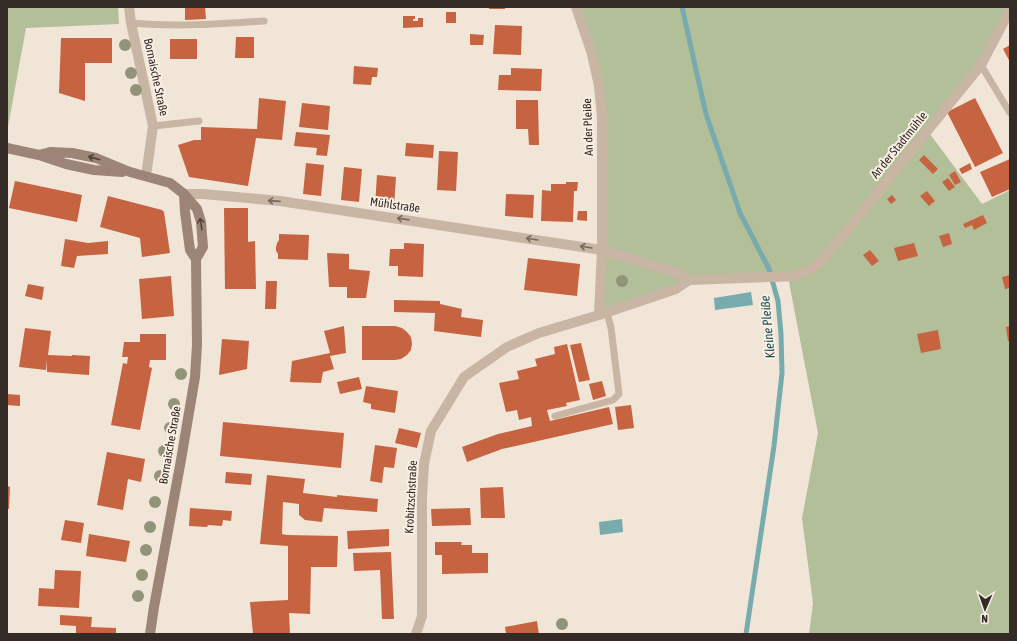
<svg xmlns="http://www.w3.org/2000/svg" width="1017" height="641" font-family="'Asap Condensed',sans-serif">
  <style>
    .green { fill: #b2bf98 }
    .water { fill: #77abae }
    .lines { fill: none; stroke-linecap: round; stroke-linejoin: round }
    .stream { stroke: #77abae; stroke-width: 5 }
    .building { fill: #c66341 }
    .service { stroke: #c9b5a4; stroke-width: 7 }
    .minor { stroke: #c9b5a4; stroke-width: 10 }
    .secondary { stroke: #9c8476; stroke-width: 10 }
    .tree { fill: #919478 }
    .oneway { stroke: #53453e }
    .oneway2 { stroke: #77695f }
    .labels { text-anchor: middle; stroke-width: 4; stroke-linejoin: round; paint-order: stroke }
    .street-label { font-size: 12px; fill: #342a26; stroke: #f9efe4 }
    .water-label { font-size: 13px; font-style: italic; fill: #1c5155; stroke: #f9efe4 }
  </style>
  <rect width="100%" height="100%" fill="#f1e5d8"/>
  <path class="green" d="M7,7H118L119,24L26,28L7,132Z
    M576,7H1010L981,65L927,130L982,204L1010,190V634H809L813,603L802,518L818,433L788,277L689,280L599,315L602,117Z"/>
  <path class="water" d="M751,292L753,305L715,310L714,298Z
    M622,519L623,532L600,535L599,522Z"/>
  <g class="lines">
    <path class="stream" d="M682,7L706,114L740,213L769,269L778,301L781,334L782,373L774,446L746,634"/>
  </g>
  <path class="building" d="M185,7H205L206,19L185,20Z
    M489,7H505V9H489Z
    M446,12H456V23H446Z
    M403,16H415V19H413V21H418V18H423V27L403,28Z
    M495,25L522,26L521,55L493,54Z
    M470,34L484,35L483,45H470Z
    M236,37H254V58H235Z
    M61,38H112V63H85V101L59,93Z
    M170,39H197V59H170Z
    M1010,45V62L1003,49Z
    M354,66L378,68L377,77H372L371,85L353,84Z
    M511,68L542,69L541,91L498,90L499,75H511Z
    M259,98L286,101L282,140L256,138L248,186L189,177L178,145L194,140H201V127L257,129Z
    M975,98L1003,153L975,167L947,112Z
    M516,100H538L539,145H529L528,129H516Z
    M302,103L330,106L328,130L299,127Z
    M296,132L330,135L327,156L316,155L317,148L294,146Z
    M406,143L434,145L433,158L405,156Z
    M439,151L458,152L456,191L437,190Z
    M924,155L938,169L933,174L919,160Z
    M1010,159V189L992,197L980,172Z
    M306,163L324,165L321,196L303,194Z
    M970,163L972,169L962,174L959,169Z
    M344,167L362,169L359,202L341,200Z
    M955,171L961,182L955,185L949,175Z
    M377,175L396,177L394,207L375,206Z
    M948,178L955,187L949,191L942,182Z
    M15,181L82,195L77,222L9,208Z
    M566,182H578L577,191H574L573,222L541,221L542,190L551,191V184H566Z
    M927,191L935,201L929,206L920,196Z
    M506,194L534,195L533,218L505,216Z
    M892,195L896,200L891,204L887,199Z
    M108,196L162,210L164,212L170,253L142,257L140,238L100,227Z
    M224,208H248V242L255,241L256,289H225Z
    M578,211H587V221L577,220Z
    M983,215L987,223L974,230L972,225L965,228L963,224Z
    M949,233L952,244L943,247L939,236Z
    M279,234L309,235L308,260L278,259V254L276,251V247L277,243L279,240Z
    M65,239L88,243L108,241V254L77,256L74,268L61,266Z
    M404,243L424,244L423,277L398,276V266H389L390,249H404Z
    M914,243L918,256L898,261L894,248Z
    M870,250L879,261L872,266L863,255Z
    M327,253L349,254V269L370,271L366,298H347V287H329Z
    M528,258L580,264L577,296L524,290Z
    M1010,275V288L1005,289L1002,277Z
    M171,276L174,316L142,319L139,279Z
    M266,281H277L276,309H265Z
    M28,284L44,287L42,300L25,296Z
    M394,300L440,301V304L462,309L461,317L483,320L481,337L434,331L435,313L394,312Z
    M344,326L346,353L330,356L334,369L323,372L321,383L290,382L292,361L330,353L324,331Z
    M362,326H395L402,328L407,332L411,337L412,344L411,350L407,355L401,359L395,360H362Z
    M1010,326V341H1008L1006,327Z
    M25,328L51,331L48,355L72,356V355L90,356L89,375L47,372V360L46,370L19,367Z
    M938,330L941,349L921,353L917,334Z
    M140,334H166V360H150L149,367L152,368L140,430L111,425L123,363L127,364L128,357H122L124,342H140Z
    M222,339L249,341L247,369L219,375Z
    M581,343L590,380L579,382L570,345Z
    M567,344L580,400L566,403L567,406L547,410L550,421L609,407L613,424L502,449L467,462L462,447L498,434L532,426L531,417L519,420L517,410L506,412L499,383L519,379L517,371L537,366L535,359L555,354L554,347Z
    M359,377L362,389L340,394L337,382Z
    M602,381L606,396L593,400L589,384Z
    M366,386L398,391L395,413L371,409V404L363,402Z
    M7,394L20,395V406L7,405Z
    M631,405L634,428L618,430L615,407Z
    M223,422L344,433L341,468L220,456Z
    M399,428L421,433L417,448L395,443Z
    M375,445L397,448L394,468L384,467L382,483L370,481Z
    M107,452L145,459L141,482L128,479L123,510L97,505Z
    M226,472L252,474L251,485L225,483Z
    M267,475L305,479L303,493L337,497V495L378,499L377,512L324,508L322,522L305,520L299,515V504L283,502L282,534L287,535L338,536L337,567H311L310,614L289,613L290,634H253L250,602L288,600V546L260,544Z
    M7,486L10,487L9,509H7Z
    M503,487L505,518H481L480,488Z
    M190,508L232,511L231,521L223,520L222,526L208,525L207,527L189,526Z
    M470,508L471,525L432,526L431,509Z
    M65,520L84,523L81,543L61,540Z
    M389,529V546L348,549L347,531Z
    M89,534L130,541L126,562L86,556Z
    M435,542H462L461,545H472V553H488V573L442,574V555H435Z
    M391,552L394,619H382L380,570L354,571L353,553Z
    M55,570L81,571L79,608L38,606L39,588L54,589Z
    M60,615L92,617L91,627L116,628V634H76V626L60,625Z
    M537,621L539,634H506L505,627Z"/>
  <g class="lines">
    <path class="service" d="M131,23C175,27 220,24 264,21
      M981,65L1010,113
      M153,126L199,121
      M555,416L613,400L619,394L611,328L607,313"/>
    <path class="minor" d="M129,7L131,23L153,126L146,176
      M576,7L592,54L599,86L602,117V250L599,315
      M184,194H203L280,201L602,250L678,273L689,280
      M689,280L795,276L811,269L822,260L851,226L919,141L981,65L1010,10
      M416,634L422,616V496L424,464L431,431L464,377L507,347L539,333L599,315L676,289L689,280"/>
    <path class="secondary" d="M7,148L39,155L66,164L94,170L122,172
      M39,155L50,152L72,153L96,158L130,172L170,183L184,194L197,209L201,222L203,247L196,259L197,345L195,377L181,460L154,607L150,634
      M184,194L185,212L190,250L196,259"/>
  </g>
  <g class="tree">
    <circle cx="125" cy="45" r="6"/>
    <circle cx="131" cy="73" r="6"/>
    <circle cx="136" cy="90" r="6"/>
    <circle cx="622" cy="281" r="6"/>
    <circle cx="181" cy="374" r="6"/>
    <circle cx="174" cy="404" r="6"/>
    <circle cx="170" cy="428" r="6"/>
    <circle cx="164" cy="451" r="6"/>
    <circle cx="160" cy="476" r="6"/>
    <circle cx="155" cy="502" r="6"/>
    <circle cx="150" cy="527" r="6"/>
    <circle cx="146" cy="550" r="6"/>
    <circle cx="142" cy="575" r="6"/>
    <circle cx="138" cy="596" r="6"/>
    <circle cx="562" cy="624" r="6"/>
  </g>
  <defs><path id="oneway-shaft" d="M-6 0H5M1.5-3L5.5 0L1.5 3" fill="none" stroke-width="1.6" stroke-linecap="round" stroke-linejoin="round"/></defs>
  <g class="oneway">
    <use href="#oneway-shaft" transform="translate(94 158) rotate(-164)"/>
    <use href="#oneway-shaft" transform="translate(201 224) rotate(-99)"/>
  </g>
  <g class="oneway2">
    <use href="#oneway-shaft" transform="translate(274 201) rotate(-176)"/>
    <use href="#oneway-shaft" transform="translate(403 219) rotate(-172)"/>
    <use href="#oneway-shaft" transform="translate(532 239) rotate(-171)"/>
    <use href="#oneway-shaft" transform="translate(586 247) rotate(-171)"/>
  </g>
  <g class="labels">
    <g class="street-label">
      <text transform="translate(156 77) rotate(78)" y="4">Bornaische Straße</text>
      <text transform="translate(588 127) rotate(-92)" y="4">An der Pleiße</text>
      <text transform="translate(899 145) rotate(-51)" y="4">An der Stadtmühle</text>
      <text transform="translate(395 205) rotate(8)" y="4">Mühlstraße</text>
      <text transform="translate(170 445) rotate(-80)" y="4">Bornaische Straße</text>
      <text transform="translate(411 497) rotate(-87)" y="4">Krobitzschstraße</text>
    </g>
    <g class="water-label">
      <text transform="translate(767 327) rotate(-95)" y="5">Kleine Pleiße</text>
    </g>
  </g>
  <rect width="1017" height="641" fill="none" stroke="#342a26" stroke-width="16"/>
  <g transform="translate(985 609) rotate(182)" stroke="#f9efe4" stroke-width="3" paint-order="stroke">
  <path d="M0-3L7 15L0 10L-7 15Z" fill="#342a26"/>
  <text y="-6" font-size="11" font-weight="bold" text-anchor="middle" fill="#342a26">N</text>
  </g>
</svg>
